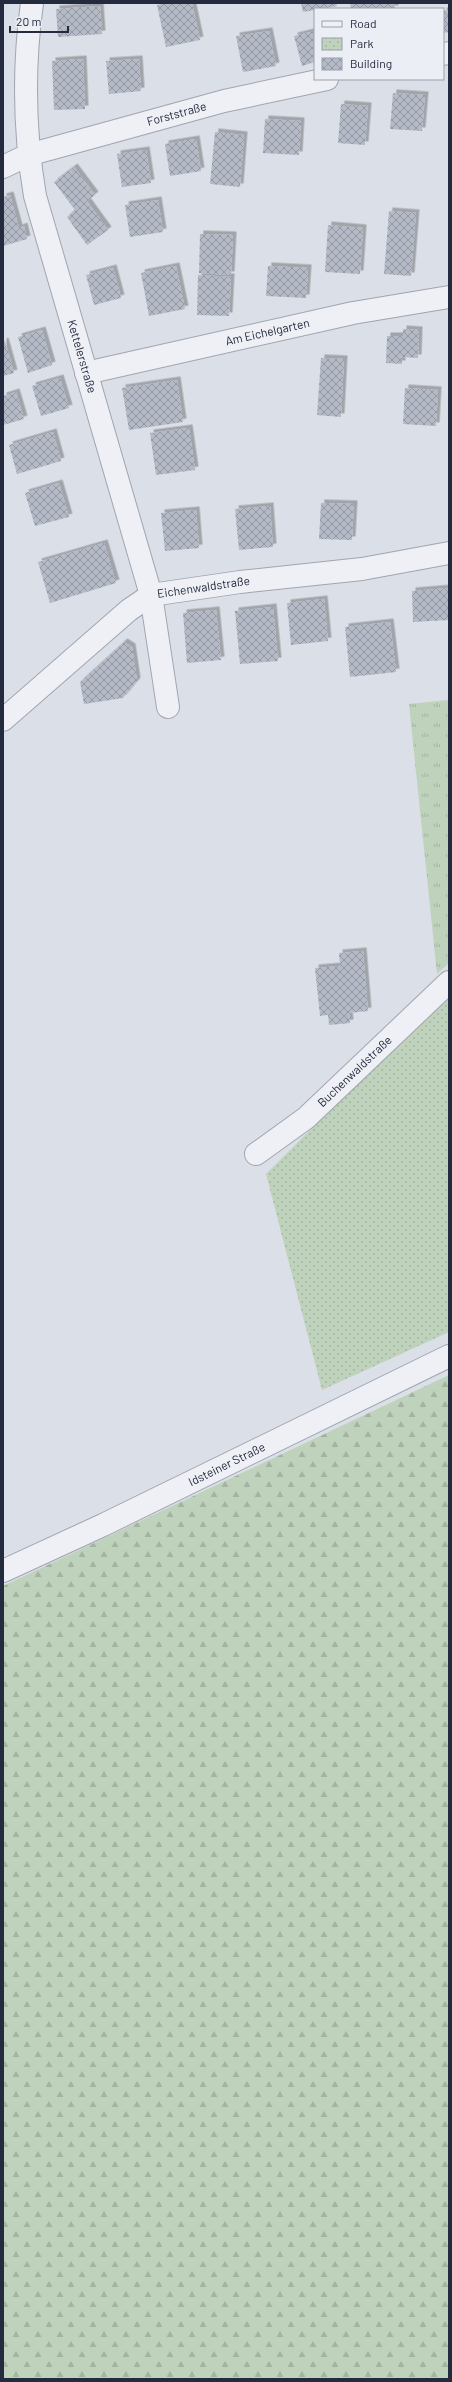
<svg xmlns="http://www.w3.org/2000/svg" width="452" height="2382" font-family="Barlow,sans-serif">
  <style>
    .grass { fill: url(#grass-tufts) }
    .forest { fill: url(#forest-firs) }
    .park { fill: url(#park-dots) }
    .building { fill: url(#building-cross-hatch); filter: url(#shadow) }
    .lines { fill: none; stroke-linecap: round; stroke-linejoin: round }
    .minor-casing { stroke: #a0a5b1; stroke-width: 24 }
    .minor { stroke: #eef0f5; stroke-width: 22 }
    .labels { text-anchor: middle; stroke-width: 4; stroke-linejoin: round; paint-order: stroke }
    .street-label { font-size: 12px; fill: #242b3f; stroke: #ebeef5 }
  </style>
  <defs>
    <pattern id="grass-tufts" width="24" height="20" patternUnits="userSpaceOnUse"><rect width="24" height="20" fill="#bfd2bc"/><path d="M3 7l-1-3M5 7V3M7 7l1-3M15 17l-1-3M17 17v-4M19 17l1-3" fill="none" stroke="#a4b4a3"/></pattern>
    <pattern id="forest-firs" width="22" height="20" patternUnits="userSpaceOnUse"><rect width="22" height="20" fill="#bfd2bc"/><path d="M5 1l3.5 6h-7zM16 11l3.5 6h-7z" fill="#a4b4a3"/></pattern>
    <pattern id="park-dots" width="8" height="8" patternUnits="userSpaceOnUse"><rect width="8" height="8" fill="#bfd2bc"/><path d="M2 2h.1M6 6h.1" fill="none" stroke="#a4b4a3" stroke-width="1.8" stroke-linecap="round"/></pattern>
    <pattern id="building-cross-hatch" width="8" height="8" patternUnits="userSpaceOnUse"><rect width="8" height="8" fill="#b5bac7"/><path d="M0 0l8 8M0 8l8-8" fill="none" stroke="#9397a3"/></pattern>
    <filter id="shadow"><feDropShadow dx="3.5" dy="-3.5" stdDeviation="0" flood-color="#0004"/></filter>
  </defs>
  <rect width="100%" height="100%" fill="#dbdfe7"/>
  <path class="grass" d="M449,700V963L437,974L409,704Z"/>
  <path class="forest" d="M449,1375V2379H3V1586Z"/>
  <path class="park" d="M449,992V1332L322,1390L266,1174Z"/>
  <path class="building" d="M167,3H192L200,40L166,47L157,5Z
    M301,3H336L337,6L303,12Z
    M350,3H394L395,9H351Z
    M100,6L102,34L58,37L56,9Z
    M449,10V32L443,33V11Z
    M269,31L276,66L243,72L236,36Z
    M315,31V62L302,66L294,36Z
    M83,59L85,109L54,110L52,61Z
    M139,59L141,91L109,94L106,61Z
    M393,93L425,95L422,131L390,129Z
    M341,104L368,106L365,145L338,143Z
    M265,119L301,121L299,155L263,153Z
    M215,132L244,135L240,187L210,184Z
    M196,139L201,171L170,176L165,144Z
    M146,150L151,183L122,187L117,154Z
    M74,167L95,195L87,201L108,230L87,245L67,217L75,210L54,182Z
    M10,195L19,228L24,226L27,239L3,246V197Z
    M158,200L163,232L130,237L125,205Z
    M389,211L416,213L411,276L384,274Z
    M328,225L363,228L360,274L325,272Z
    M200,234L233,235L231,275L199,273Z
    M176,266L185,309L149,316L141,273Z
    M268,266L308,268L306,298L266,296Z
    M113,268L121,298L94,305L86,275Z
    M198,275L231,277L229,316L197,315Z
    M403,329L419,330L418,358L402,357V364L386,363L387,336H403Z
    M42,330L52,365L28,373L18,337Z
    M5,341L14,373L3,376V342Z
    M321,358L344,359L341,417L317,415Z
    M60,378L69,408L41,416L32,386Z
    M177,380L183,422L129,430L122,388Z
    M405,388L438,390L436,426L403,424Z
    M16,392L24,419L3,425V396Z
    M189,428L195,470L156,475L150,433Z
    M53,432L61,461L17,474L9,445Z
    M59,483L69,517L35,526L25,493Z
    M321,503L354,504L352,540L319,539Z
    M270,506L273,547L239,550L235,509Z
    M196,510L199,548L165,551L161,513Z
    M104,543L116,583L50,603L38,562Z
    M449,588V620L413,622L412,591Z
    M324,599L328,641L291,645L287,603Z
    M273,607L278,661L240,664L235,611Z
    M216,610L221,660L187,663L183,613Z
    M390,622L396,672L350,677L345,627Z
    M124,642L132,647L137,681L123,698L84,704L80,682Z
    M363,951L368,1011L349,1013L350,1023L329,1025L328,1015L320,1016L315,968L340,966L339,953Z"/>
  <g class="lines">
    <g class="minor-casing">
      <g id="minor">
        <path id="s1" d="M32,3C23,68 24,131 35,196L151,595L168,707"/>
        <path d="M443,54L449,53"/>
        <path id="s2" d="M3,167L28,155L224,101L327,79"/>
        <path id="s3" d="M86,373L353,313L449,297"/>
        <path id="s4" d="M3,720L129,610L151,595L240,582L362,569L449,553"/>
        <path id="s5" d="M256,1154L306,1118L449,982"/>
        <path id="s6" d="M3,1571L103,1525L449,1356"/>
      </g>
    </g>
    <use href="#minor" class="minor"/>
  </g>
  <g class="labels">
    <g class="street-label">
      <text dy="4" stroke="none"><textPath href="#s2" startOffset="182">Forststraße</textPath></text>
      <text dy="4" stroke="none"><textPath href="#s3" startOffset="186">Am Eichelgarten</textPath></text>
      <text dy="4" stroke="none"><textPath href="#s1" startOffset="361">Kettelerstraße</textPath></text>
      <text dy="4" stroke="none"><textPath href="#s4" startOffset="247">Eichenwaldstraße</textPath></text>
      <text dy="4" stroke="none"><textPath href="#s5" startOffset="129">Buchenwaldstraße</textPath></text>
      <text dy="4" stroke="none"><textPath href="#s6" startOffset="248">Idsteiner Straße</textPath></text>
    </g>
  </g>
  <rect width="452" height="2382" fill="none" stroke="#242b3f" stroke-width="8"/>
  <rect x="314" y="8" width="130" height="72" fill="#ebeef5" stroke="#9ba0ac"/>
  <rect x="322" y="21" width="20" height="6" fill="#eef0f5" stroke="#9ba0ac"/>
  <text x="350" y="28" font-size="12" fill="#242b3f">Road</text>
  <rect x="322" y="38" width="20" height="12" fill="url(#park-dots)" stroke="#9ba0ac"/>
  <text x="350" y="48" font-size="12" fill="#242b3f">Park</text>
  <rect x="322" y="58" width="20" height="12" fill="url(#building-cross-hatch)" stroke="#9ba0ac"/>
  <text x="350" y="68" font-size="12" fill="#242b3f">Building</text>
  <path d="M10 26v6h58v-6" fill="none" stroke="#242b3f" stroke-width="2"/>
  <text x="16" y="26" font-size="12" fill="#242b3f" stroke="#ebeef5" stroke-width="3" paint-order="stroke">20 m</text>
</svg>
